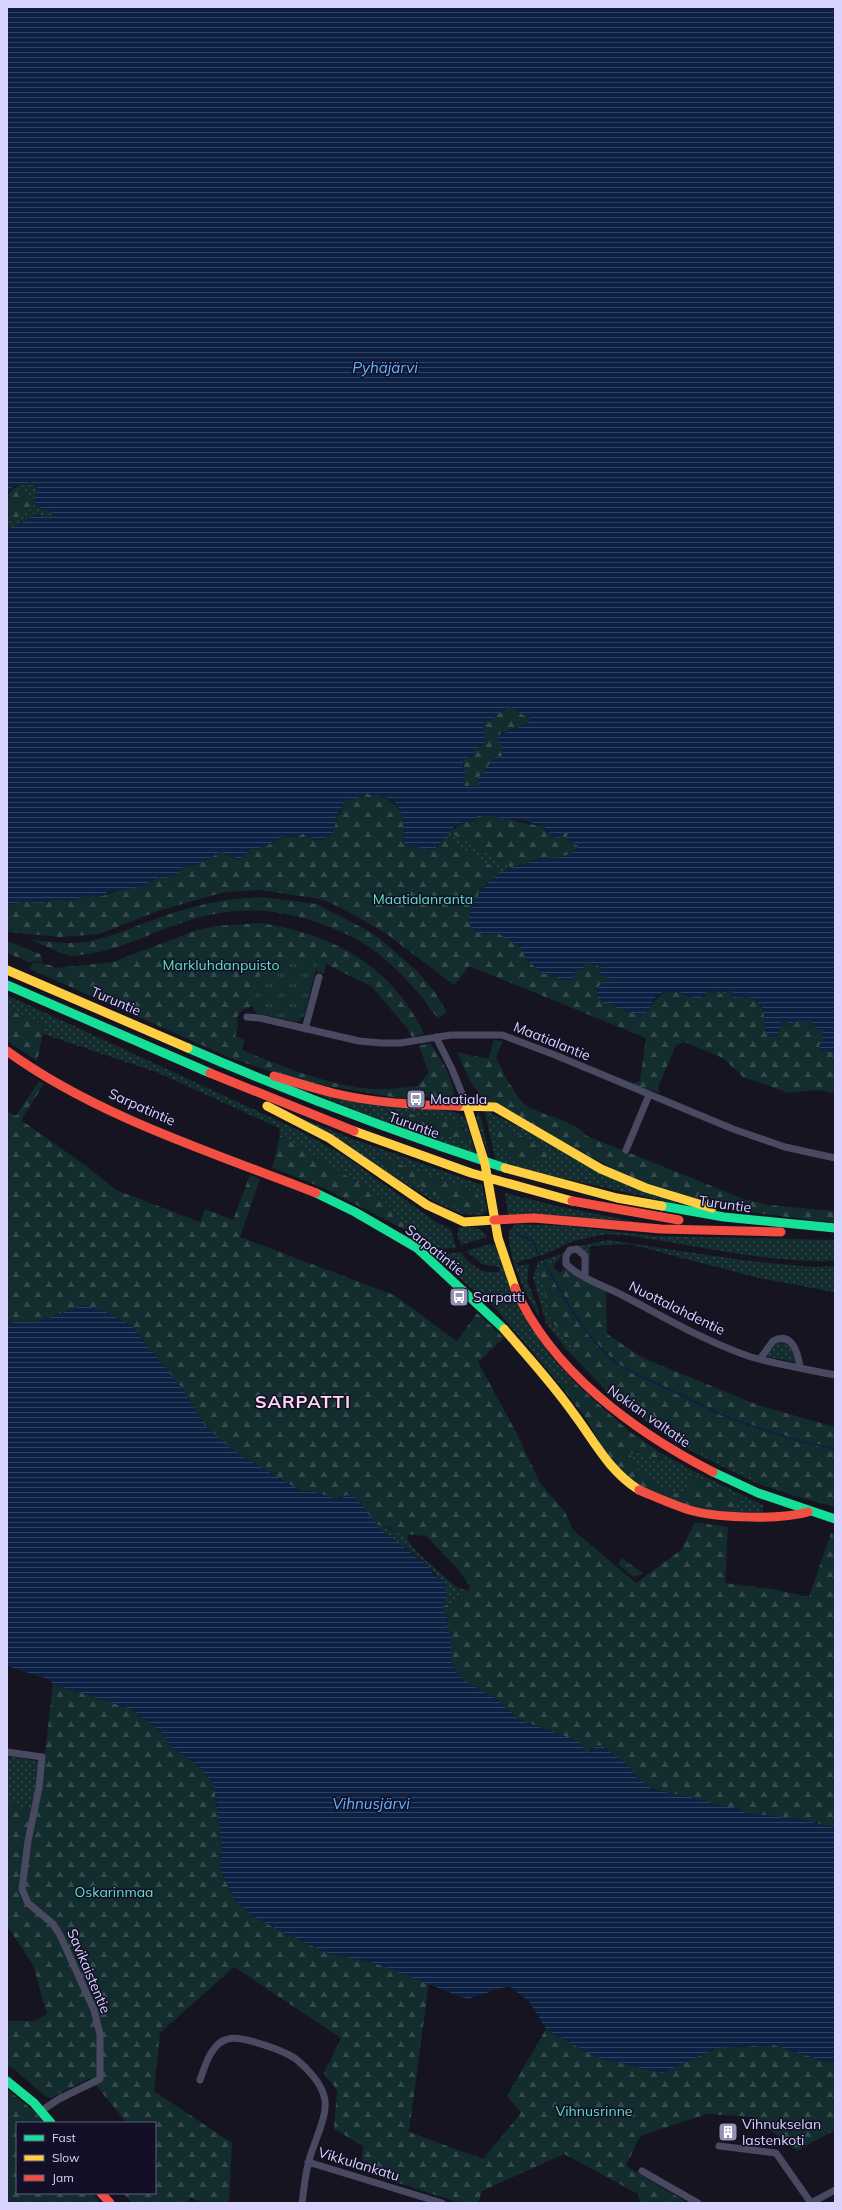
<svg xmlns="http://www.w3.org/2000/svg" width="842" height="2210" font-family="Mulish,sans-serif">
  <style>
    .grass { fill: url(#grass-dots); fill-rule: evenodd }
    .forest { fill: url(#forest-firs) }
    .park { fill: url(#park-tufts) }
    .water { fill: url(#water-rules); fill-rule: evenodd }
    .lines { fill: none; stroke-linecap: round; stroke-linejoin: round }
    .stream { stroke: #0d2144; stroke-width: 2 }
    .street { stroke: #4a4962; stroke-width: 7 }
    .fast { stroke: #16e098; stroke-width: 9 }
    .slow { stroke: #ffcf43; stroke-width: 9 }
    .jam { stroke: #f24e42; stroke-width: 9 }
    .labels { text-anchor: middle; stroke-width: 3; stroke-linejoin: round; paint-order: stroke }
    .park-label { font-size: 14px; fill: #5fe0c0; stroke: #130f26 }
    .street-label { font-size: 14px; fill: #d9d4ff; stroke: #130f26 }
    .poi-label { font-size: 14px; fill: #d9d4ff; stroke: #130f26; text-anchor: start }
    .water-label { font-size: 15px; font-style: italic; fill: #62b6ff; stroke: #130f26 }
    .district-label { font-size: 18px; font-weight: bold; letter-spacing: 1px; fill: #ffd6f0; stroke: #130f26 }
  </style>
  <defs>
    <pattern id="grass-dots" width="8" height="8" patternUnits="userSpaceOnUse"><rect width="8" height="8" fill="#132c2d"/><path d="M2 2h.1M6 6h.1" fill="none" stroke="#354a4c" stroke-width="1.8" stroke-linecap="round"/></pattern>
    <pattern id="forest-firs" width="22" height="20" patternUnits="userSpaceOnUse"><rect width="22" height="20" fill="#132c2d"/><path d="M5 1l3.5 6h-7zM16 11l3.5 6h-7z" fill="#354a4c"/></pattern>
    <pattern id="park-tufts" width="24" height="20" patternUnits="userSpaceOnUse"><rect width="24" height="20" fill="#132c2d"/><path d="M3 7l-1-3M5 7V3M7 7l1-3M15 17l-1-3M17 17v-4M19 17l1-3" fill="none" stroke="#354a4c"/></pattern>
    <pattern id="water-rules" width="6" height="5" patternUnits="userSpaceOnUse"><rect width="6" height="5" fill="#0d2144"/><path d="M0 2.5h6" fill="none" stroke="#304060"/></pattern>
  </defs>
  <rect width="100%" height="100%" fill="#161421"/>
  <path class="grass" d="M31,482L37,487L34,499L44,510L52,512L53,516L46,518L35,514L26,521L7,529C7,502 0,488 31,482Z
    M449,832L511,867L502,872L444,838Z
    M7,995L296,1129L345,1156L436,1222L451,1229L456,1248L433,1249L413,1234L381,1197L280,1135L279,1128L159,1073L43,1034V1024L7,1009Z
    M316,1094L454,1112L465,1118L477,1158ZM405,1113L458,1121L463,1128L467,1142L403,1122L400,1119Z
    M479,1111L491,1162L476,1118Z
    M487,1111L681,1205L496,1163L485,1112Z
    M298,1117L353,1139L482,1185L487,1210L482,1215L461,1214L435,1202ZM377,1156L477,1193L404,1175L376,1158Z
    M505,1193L557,1206L661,1227L508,1215Z
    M516,1224L567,1226L656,1236L835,1240V1261C763,1263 694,1244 623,1235L607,1234L587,1238L568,1243L546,1254L517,1262L518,1266L529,1264L527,1281L539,1311L538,1315C524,1290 508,1260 509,1231Z
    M458,1227C470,1227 480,1225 487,1237L461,1245L458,1238Z
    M608,1240L748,1261L812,1267L835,1266L834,1292L759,1278L629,1244L590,1246L589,1275L587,1256L579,1246Z
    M490,1244L495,1246L530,1326L550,1355L576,1384L560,1385L496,1309L435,1257V1255L460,1252C471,1265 480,1274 498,1272L500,1270L499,1267L482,1264L466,1251Z
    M564,1253L553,1266L549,1263L550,1319L580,1357L624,1403L756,1480L795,1496L754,1482L697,1454L672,1440L614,1398L567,1350L546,1323L533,1277L538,1262Z
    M777,1342L788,1343L794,1355L795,1362L768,1357L766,1354L770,1347Z
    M640,1451L658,1460L663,1457L661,1453L701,1475L763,1505V1513L721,1512L690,1487L681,1495L659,1488L636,1469L630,1454Z
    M375,1524C387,1527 396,1533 408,1535L407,1539C415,1551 424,1559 436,1569C448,1579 453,1588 469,1591L459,1600L442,1607L446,1597C439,1561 398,1548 375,1524Z
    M7,1756L44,1762L33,1809L19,1807L7,1801Z"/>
  <path class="forest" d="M20,489L26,491L36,509L27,510L12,522L7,521V498L13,492Z
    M511,707L528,716L531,719L527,724L501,733L498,743L503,745L502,756L494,760L479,786H465L463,784L464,759L472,756L475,750L486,742L483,723L485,721L489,722L499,713Z
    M368,792C394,799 408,808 403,837L415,846H422L428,850L437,848L444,838L502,872L486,884L479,893L468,919L484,934H500L519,945L526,959L540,971L546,974L550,973L561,979L585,965L586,962L601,967L598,973L614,980L603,981L597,989L598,996L617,1008L624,1007L625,1011L640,1015C663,999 656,981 693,998L705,991L714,992L718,988L717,994L730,990L733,991L736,998C762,992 765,1012 766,1032L775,1037L782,1027L781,1022L785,1020L794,1023L797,1020H812L817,1029H822L834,1052L835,1050V1093L816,1090L789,1093L743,1077L723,1058L685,1042L676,1045L658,1088L660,1093L631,1084L640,1081L646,1038L469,966L454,985L384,932L335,905L320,899L260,890L226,892L206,897L158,911L99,934L60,937L7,932V905L21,902L42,903L58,899L71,900L91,895L101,896L126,888L139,887L159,877L167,879L177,874L181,868L199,864L221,852L238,860L250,849L261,848L275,841L282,836L297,837L304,833L306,837L309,836L316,840L325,839L334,828L337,816L342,811L343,797L347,801Z
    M491,815C507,817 527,826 542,825C545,832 552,836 560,838L565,832L568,834L566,838L578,846L572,854L511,867L449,832L466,821L471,823L478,816Z
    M263,897L317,904L372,933L386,944L418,972L437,995L446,1011L444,1015L439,1018C430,1012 427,1002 420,995C399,971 376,947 346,934C278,903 226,903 157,932C134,941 113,950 88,954C83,954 77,956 73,956C62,955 42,944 31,940C48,941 69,945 86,942C112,937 136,926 161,917C195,905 226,898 263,897Z
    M260,923C331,933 393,966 424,1034L412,1037L407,1028L372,987L326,964L324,973L316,971L318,962L262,965L252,1006L242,1010L237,1017L238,1026L235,1036L244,1040L242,1050C278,1065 341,1090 380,1089C392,1089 405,1087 417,1086L429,1073L419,1046L430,1043C438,1054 455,1081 454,1095L443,1098L407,1097L404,1099L304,1082L233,1059L30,969L33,962L50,965L56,968L113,962L197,930L216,926Z
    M7,941L40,954L43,962L33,961L31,963L7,953Z
    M7,1009L43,1024V1034L37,1061L7,1041Z
    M494,1040L503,1041L496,1057C501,1068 517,1101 527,1106C546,1117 572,1119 587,1136L744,1199L769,1205L835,1211V1223L748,1212L705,1205L646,1186L484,1100L470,1081L457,1052L488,1059Z
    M39,1081L44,1084L21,1120L85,1165L116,1190L200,1222L205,1209L233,1220L250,1175L260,1179L240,1237L394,1295L457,1341L477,1313L504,1338L478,1362L516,1432L540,1483L565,1512L573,1530L636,1583L681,1550L695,1522L728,1527L725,1583L772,1589L809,1597L831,1533L835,1534V1828L804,1820L746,1813L737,1808L716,1805L691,1797L671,1794L654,1789L643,1783L623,1762L606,1749L592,1747L587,1753L575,1740L520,1720L495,1698L466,1683L456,1672L451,1660V1637L447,1627L448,1619L442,1607L459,1600L469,1591L470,1586L458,1569L426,1536L395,1533L390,1528L375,1524L358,1500L347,1495L337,1499L311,1491H301L231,1449L204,1425L184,1391L132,1326L106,1312L84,1305L37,1322L19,1321L7,1324V1111L16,1116Z
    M404,1113L458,1121L468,1139L467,1142L403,1122L400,1116Z
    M500,1128C518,1131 533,1143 547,1153V1159C522,1169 498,1159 497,1131Z
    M280,1135L381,1197L413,1234L326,1189L272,1168Z
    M377,1156L477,1193L481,1205L478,1210L470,1212L450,1204L376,1158Z
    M549,1263L560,1273L564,1269L606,1289L607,1334L643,1358L758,1405L835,1427V1507L795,1496L756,1480L674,1439L624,1403L580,1357L550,1319L540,1270Z
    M576,1384L630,1432L661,1453L663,1457L658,1460L640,1451L630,1454L636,1469L659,1488L681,1495L690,1487L689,1478L697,1476L739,1497L740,1502L735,1510L720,1512L694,1508L642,1488L626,1477L609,1459L587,1420L560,1385Z
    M53,1684L131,1709L161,1732L174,1749L194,1762L214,1784L222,1850L220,1869L236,1901L253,1916L282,1932L328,1953L374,1963L429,1982L409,2132L483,2159L521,2113L507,2096L546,2029L596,2057L662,2073L717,2048L774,2045L824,2061L835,2062V2130L797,2151L754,2117L707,2114L640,2136L626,2166L688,2203H640L638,2194L564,2154L482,2191L478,2203H460L361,2171L363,2146L334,2129L337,2090L324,2073L341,2038L234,1967L160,2033L154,2091L232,2143L229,2203H206L190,2198L186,2203H132L124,2194L126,2193H155V2164L158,2161L155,2157V2123H127L90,2078L51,2098L45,2096L15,2070L7,2066V2021H34L47,2014L33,1965L7,1926V1801L19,1807L33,1808L44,1762Z
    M7,2089L36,2113L44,2123H17V2193H93L100,2203H7Z"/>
  <path class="park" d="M290,954L318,962L304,1016L297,1022L256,1013L252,1006L262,965Z
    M622,1558L643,1573L633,1577L618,1564Z"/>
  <path class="water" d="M7,7H835L834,1052L828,1053L821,1050L819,1046L823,1039L822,1034L823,1031L822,1029L815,1028L811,1020H807L805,1023L802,1020H797L790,1026L785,1020L781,1022L782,1027L775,1037L773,1038L766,1032C765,1018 764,995 744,997C741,997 738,998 734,998L732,995L733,991L730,990L724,994L722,991L717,994L718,988L714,992L706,991L705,996L695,1000C687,993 669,987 659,994C653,999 651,1007 646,1013L640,1015L625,1011L623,1008H617L609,1003H604L598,998L597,989L603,981L614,980L598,974L601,967L586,962L584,969L575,970L574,976L569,981L552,976L550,973L543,974L526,959L519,945L504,938L500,934C485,933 475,938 468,919C474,897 488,877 510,868C514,866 518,867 522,865C528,864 533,859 539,858C552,857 573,860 578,846L566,838L568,834L565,832L560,838L553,837L542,825L515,819L506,820L495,816H478L473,823L466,821L455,826L434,850H428C420,846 411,848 404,842L403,818L399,808L394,801L383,796L382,797L380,795H369L368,792L366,795L347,801L344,798C345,808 338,810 336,818C335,824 335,829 333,834C326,839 316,842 309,836L307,838L304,833L297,837L282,836L265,847L250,849L240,860L221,852L199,864L181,868L177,874L166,879L159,877L139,887L107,892L104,896L91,895L68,901L58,899L42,903L21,902L7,905V529L26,521L35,514L46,518L53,516L51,512L37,506L34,499L37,487L31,482L12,487L7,493ZM511,707L523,715L528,716L531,719L527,724L496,736L498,743L503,745L501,748L503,754L502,756L500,758L497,755L476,780L480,784L479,786L477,787L472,785L465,786L463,784L466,772L463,768L464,759L473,756L475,750L486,742L483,723L485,721L488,724L499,713Z
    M84,1305L106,1312L132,1326L184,1391L204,1425L231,1449L301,1491L315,1492L337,1499L352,1495L358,1500L380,1529L428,1566L434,1575L444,1583L447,1593L442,1607L448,1619L447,1627L451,1637V1660L456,1672L466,1682L495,1698L520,1720L575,1740L580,1743L587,1753L596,1745L602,1746L628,1765L637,1778L654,1790L691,1797L716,1805L737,1808L746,1813L804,1820L835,1828V2062L824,2061L774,2045L717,2048L662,2073L596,2057L546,2029L529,2001L509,1986L467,1999L374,1963L328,1953L282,1932L253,1916L236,1901L220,1869L222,1850L214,1784L194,1762L174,1749L161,1732L131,1709L53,1684L48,1679L7,1666V1324L19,1321L37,1322Z"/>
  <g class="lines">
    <path class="stream" d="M517,1233L532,1241L539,1254
      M544,1262C566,1300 585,1339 620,1366L731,1419L799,1441L835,1449"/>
    <path class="street" d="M247,1017L260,1018L359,1041L382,1043H400L451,1035H502L555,1055L733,1129L785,1147L835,1158
      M305,1029L319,977
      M436,1037L452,1069L467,1106
      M626,1150L649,1095
      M585,1276V1256L577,1249L570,1250L566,1256V1264C580,1278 604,1286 622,1295C664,1317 706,1342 751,1357C778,1365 807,1369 835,1375
      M760,1359L773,1341C792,1331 798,1353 800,1367
      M7,1752L42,1757L39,1788L28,1841L22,1889L28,1903L53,1924L60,1935L94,2010L100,2034V2079L59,2099L41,2111
      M200,2080C205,2066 211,2043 228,2039C241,2035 286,2051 297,2060C307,2068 321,2083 324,2096C330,2113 313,2143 309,2161C305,2174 304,2189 302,2203
      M719,2146L776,2153L811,2203
      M308,2162L442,2203
      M642,2171L698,2203
      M811,2203L835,2190"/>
    <path class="fast" d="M7,985L210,1073
      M188,1048C292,1093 398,1133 505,1168
      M316,1193L355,1212L417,1248L504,1329
      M662,1206L724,1217L835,1228
      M713,1472L758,1493L835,1519
      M7,2081L34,2103L51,2123"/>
    <path class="slow" d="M7,970L188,1048
      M267,1106L329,1138L427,1205L464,1222L494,1220
      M458,1106L495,1107L601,1169L646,1188L712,1208
      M467,1106L485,1164L498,1238L515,1288
      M354,1131L471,1173L572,1201
      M505,1168L617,1198L662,1206
      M504,1329C528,1357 553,1384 574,1414C595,1442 608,1470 639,1490"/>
    <path class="jam" d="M7,1051C96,1116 214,1153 316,1193
      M210,1073L354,1131
      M274,1076C294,1082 313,1088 333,1093C374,1103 416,1105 458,1106
      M572,1201L679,1220
      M494,1220L534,1218L661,1229L781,1232
      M515,1288C551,1371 635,1432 713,1472
      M639,1490C656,1497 675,1506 693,1511C720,1518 781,1520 808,1512
      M101,2193L110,2203"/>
  </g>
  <defs>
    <g id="bus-square" transform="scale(1)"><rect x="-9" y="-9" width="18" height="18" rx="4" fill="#9591b1" stroke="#130f26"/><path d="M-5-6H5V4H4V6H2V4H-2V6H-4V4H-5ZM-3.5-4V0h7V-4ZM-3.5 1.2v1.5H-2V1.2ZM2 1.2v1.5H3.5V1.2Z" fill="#fff"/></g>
    <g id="building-square" transform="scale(1)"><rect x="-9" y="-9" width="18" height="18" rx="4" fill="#9591b1" stroke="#130f26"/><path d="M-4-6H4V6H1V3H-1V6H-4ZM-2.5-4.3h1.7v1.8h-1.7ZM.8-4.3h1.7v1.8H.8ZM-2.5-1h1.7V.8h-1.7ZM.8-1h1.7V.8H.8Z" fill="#fff"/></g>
  </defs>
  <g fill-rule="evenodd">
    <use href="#bus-square" x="416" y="1099"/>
    <use href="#bus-square" x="459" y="1297"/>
    <use href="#building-square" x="728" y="2132"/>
  </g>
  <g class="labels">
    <g class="park-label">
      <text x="423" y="904">Maatialanranta</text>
      <text x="221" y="970">Markluhdanpuisto</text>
      <text x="114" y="1897">Oskarinmaa</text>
      <text x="594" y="2116">Vihnusrinne</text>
    </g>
    <g class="street-label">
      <text transform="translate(116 1001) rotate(23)" y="5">Turuntie</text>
      <text transform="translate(552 1041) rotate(22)" y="5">Maatialantie</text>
      <text transform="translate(142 1107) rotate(24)" y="5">Sarpatintie</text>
      <text transform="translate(414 1125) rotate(20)" y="5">Turuntie</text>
      <text transform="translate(725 1204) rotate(8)" y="5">Turuntie</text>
      <text transform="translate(435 1250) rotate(39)" y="5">Sarpatintie</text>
      <text transform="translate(677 1308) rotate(26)" y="5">Nuottalahdentie</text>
      <text transform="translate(649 1416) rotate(35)" y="5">Nokian valtatie</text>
      <text transform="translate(89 1971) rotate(67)" y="5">Savikaistentie</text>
      <text transform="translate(359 2164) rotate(17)" y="5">Vikkulankatu</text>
    </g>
    <g class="poi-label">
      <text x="430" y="1104">Maatiala</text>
      <text x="473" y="1302">Sarpatti</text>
      <text x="742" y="2129">Vihnukselan<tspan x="742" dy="16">lastenkoti</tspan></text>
    </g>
    <g class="water-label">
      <text x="385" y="373">Pyhäjärvi</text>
      <text x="371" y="1809">Vihnusjärvi</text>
    </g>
    <g class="district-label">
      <text x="303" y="1408">SARPATTI</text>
    </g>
  </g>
  <rect width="842" height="2210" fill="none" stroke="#d9d4ff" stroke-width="16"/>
  <rect x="16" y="2122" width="140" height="72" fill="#130f26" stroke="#625e7d"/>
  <rect x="24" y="2135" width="20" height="6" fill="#16e098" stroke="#625e7d"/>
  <text x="52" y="2142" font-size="12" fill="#d9d4ff">Fast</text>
  <rect x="24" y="2155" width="20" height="6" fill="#ffcf43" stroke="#625e7d"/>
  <text x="52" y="2162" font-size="12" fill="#d9d4ff">Slow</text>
  <rect x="24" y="2175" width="20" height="6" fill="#f24e42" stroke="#625e7d"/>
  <text x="52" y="2182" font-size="12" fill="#d9d4ff">Jam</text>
</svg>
